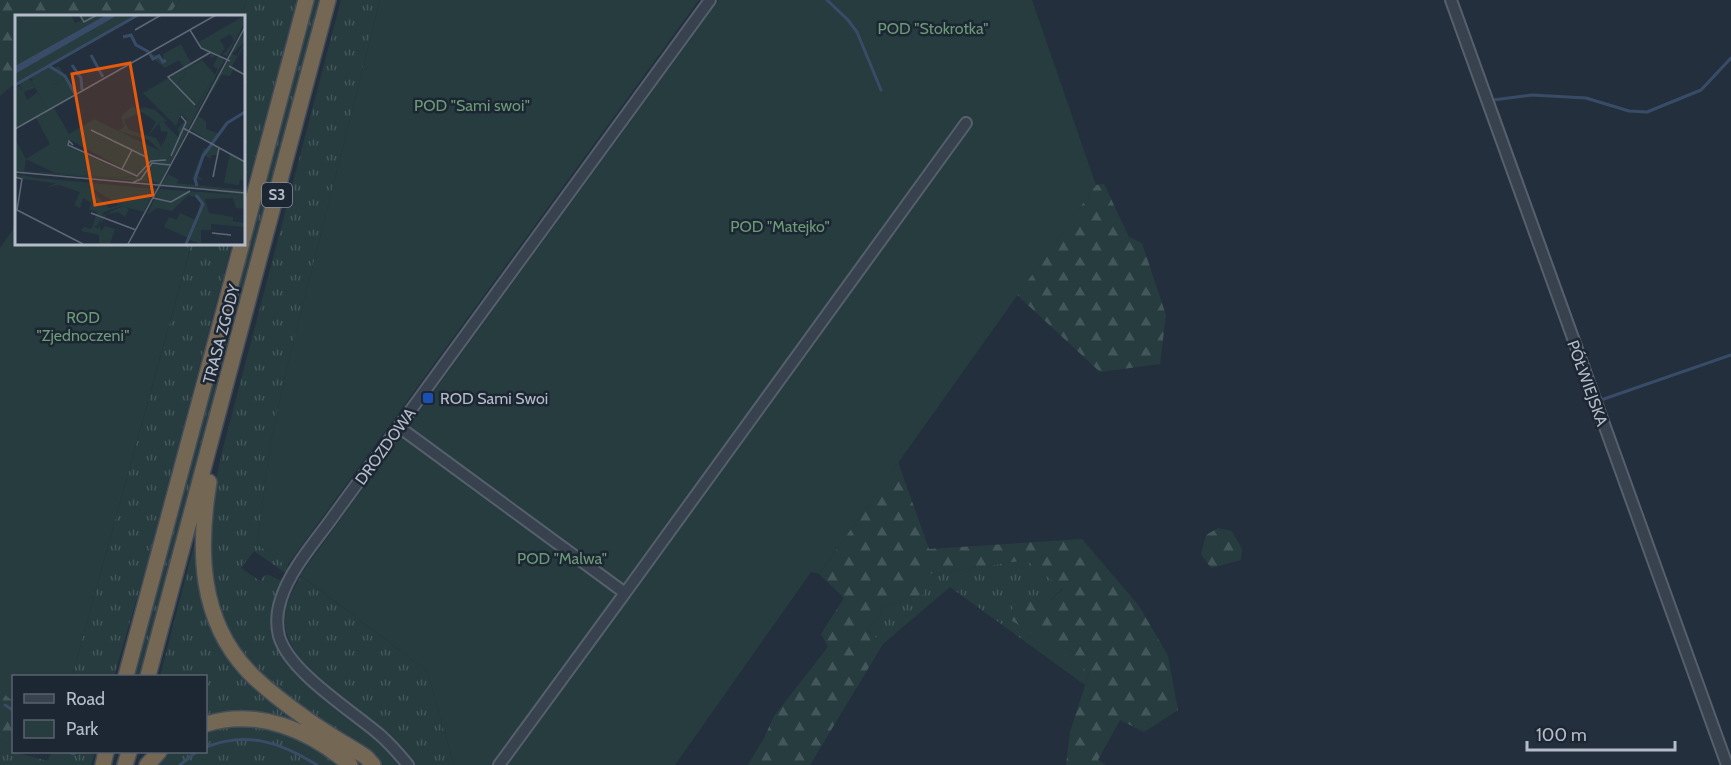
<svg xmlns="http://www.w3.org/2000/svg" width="1731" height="765" font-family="Cabin,sans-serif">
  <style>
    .grass { fill: url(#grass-tufts) }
    .forest { fill: url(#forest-firs) }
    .green { fill: #263c3f }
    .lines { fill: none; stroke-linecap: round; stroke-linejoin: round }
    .stream { stroke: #394c67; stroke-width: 3 }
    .minor-casing { stroke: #565f6c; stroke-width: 14 }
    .highway-casing { stroke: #434c59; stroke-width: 18 }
    .minor { stroke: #38414e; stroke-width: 10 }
    .highway { stroke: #746855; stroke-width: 15 }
    .transit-dot { fill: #1a4fb4; stroke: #1d2633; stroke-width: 2 }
    .labels { text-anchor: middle; stroke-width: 5; stroke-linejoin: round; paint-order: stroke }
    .shield { fill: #1d2633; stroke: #878f9c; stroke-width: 1.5 }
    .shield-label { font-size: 15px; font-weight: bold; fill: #b4bcc9 }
    .park-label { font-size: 16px; fill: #6b9a76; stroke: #1d2633 }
    .street-label { font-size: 16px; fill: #b4bcc9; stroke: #1d2633 }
    .poi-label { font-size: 16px; fill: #b4bcc9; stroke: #1d2633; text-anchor: start }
    .inset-river { fill: none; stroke: #394c67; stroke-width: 3 }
    .inset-road { fill: none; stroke: #5e6776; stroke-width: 1.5 }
    .view { fill: #e8590c; fill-opacity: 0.15; stroke: #e8590c; stroke-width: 3 }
    .inset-edge { fill: none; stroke: #b4bcc9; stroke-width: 3 }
  </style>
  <defs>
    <pattern id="grass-tufts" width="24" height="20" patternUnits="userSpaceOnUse" patternTransform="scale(1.5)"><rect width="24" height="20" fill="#263c3f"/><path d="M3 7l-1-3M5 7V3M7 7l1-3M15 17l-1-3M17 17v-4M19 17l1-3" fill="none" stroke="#435659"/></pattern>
    <pattern id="forest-firs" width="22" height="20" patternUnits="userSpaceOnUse" patternTransform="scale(1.5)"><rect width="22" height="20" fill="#263c3f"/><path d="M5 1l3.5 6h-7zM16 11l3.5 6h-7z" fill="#435659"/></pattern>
  </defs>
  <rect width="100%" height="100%" fill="#242f3e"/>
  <path class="grass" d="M246,0H297L243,201V16H241Z
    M312,0H322L142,676H132Z
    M341,0H380L284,380L270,447L257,544L291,568L287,574L254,551L241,568L260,581L265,575H269L282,581C265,615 266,640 291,668L377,739L401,765H380L312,716L252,669L237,648L222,621L207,557L214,488L223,448Z
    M180,243H232L148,560L114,676H72L190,250Z
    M196,538V570L203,601L213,632L343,749L364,765H356L315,736L206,719V676H160Z
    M1026,560L1063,588L1048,602L1058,649L1089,672L1085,685L950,587L883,644L867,630L885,606L924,594L928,574Z
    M301,576L427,671L454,765H414C404,752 393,738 380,727C350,701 288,667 285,623C284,605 292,591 301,576Z
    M263,724L287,732L340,765H156L169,752H206V731L232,725Z
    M0,740L13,749L14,752L48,761L51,752H95L91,765H0Z"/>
  <path class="forest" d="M0,0H180L168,16H104L100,13L96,16H16V82L0,96Z
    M1104,184L1129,237L1142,243L1166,315L1160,364L1100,372L1015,293L1096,185Z
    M898,462L929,549L1082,539L1139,606L1168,656L1178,710L1144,732L1120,720L1098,760L1106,765H1066L1070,732L1089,673L1058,649L1006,617L1024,593L1048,602L1063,589L1026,560L928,574L924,594L885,606L867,630L883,644L810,765H748L764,738L774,716L828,647L821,634L844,598L819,574Z
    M1218,528L1232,531L1242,549L1241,560L1211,568L1201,554L1206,535Z
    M0,687L13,697V749L0,740Z"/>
  <path class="green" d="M180,0H246L241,16H168Z
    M380,0H699L287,566L257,544L270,447L284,380Z
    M719,0H1032L1096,185L819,574L811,572L675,765H454L427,671L300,575Z
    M16,225V243H180L190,249L72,676H14L13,701L0,691V248Z"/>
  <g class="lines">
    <path class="stream" d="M827,0L848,20L857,32L881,90
      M1731,58L1701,90L1647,112L1629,111L1586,98L1532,95L1493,100L1601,400L1731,355
      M5,705L14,711
      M206,747C247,731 280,742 317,765
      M69,752L74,754
      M180,765L196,752"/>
    <g class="minor-casing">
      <path id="minor" d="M1451,0L1727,765
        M399,427L625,593L499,765
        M625,593L966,123
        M408,765C399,754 390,744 380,735C351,710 289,672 279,636C276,624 277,611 281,599C291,568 316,541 335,514L710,0"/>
    </g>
    <g class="highway-casing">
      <path id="highway" d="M243,238L306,0
        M209,482C198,549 199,619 248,671C264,688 283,702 301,715C321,730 344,743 366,757L373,765
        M126,676L242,243
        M148,676L328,0
        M206,724C258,708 310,730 350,765
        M103,765L106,752
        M125,765L129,752
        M147,765L159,752"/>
    </g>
    <use href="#minor" class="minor"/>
    <use href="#highway" class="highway"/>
  </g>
  <rect class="transit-dot" x="422" y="392" width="12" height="12" rx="3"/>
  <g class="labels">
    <rect class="shield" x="262" y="183" width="30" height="24" rx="4.5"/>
    <g class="shield-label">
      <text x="277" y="200">S3</text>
    </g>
    <g class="park-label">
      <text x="933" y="34">POD "Stokrotka"</text>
      <text x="472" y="111">POD "Sami swoi"</text>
      <text x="780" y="232">POD "Matejko"</text>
      <text x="83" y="323">ROD<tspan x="83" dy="18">"Zjednoczeni"</tspan></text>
      <text x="562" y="564">POD "Malwa"</text>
    </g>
    <g class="street-label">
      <text transform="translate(221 334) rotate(-75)" y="6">TRASA ZGODY</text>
      <text transform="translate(1588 383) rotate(70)" y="6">PÓŁWIEJSKA</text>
      <text transform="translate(385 446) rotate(-54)" y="6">DROZDOWA</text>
    </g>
    <g class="poi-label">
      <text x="440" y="404">ROD Sami Swoi</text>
    </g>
  </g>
  <g transform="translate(15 15)">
    <rect width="230" height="230" fill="#242f3e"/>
    <path d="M0,0H56L60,8L66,6L63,0H91L0,51ZM103,0L118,2L34,50L36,54L44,51L51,63L38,70L32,59L19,65L14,63L20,73L9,77L12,85L23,77L33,95L0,113V73L4,71L8,77L4,68L0,70V59ZM229,1V9L212,41L208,40L219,26L215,19L205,25L210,33L205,40L209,45L144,170L132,162L133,167L0,156V124L11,144L9,156L105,163L125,161L127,158L120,160L125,149L134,145L156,141L165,123L159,135L153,126L154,134L148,130L153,117L146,116L144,108L133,121L141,107L152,106L149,108L164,123L163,113L172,104L166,99L161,111L148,98L182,92L203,54L198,51L204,39L196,43L195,39L168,56L171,59L162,68L156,62L128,78L169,53L164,45L150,53L132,39L144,40L148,46V39L166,29L176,48L192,39L182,28ZM229,13L226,23L229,21V27L217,39L222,41L228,30L229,31L217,51L228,60L218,55L215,61L207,60L183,101L191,106V114L205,119L198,129L203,134L202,140H197L196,144L189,140L182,160L188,165L177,164L189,133L193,134L197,128L175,114L210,46L204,59L212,46L215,47L214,43ZM215,138L229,147V166L225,164L224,170L209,168ZM0,159L23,163L142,174L132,191L137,176L69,172L0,163ZM153,159L164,165L161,168L229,175V194L221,193L218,183L190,184L194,198L218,202V206L229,208V212L196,209V215H186V229L175,225L171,229L173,223L149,212L154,202L162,205L165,198L181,205L186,184L173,180L157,196L142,193L132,200L144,174L228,180L146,170ZM108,191L114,194L110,202L103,197L92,199L84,210L86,216L90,211L100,214L95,229H84V220L66,216L69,212L76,214L78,210L83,214L87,201Z" fill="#263c3f"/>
    <path d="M118,91L123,96L129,92L140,95L152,106L141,107L127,97L109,105L114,115L141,123L146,132L149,123L148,130L154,133L152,122L156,116L160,121L159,135L153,143L142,144L145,136L134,125L103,116L109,112L106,101ZM45,166L73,171L94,193L111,188H128L135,176L137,178L129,197L107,191L89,197L82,211L78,210L82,197L74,194L76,188L68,183L65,193L59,190L65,177L44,170L32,172Z" fill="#263c3f"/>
    <path d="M187,45L200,60L179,95L148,98L128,78L156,62L163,68L171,59L168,56ZM32,58L38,70L51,63L59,79L33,95L16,66ZM39,93L54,119L79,104L145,136L142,144L125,149L120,160L53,124L52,131L119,161L105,163L40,158L11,144L35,129L21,103ZM73,171L96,172L135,176L127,190L103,189Z" fill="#263c3f"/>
    <path d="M91,0H103L0,59V51Z" fill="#394c67"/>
    <path class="inset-river" d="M108,22L116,20L121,30L134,37M135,39L138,44L144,41L148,47L151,45M76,40L88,62M57,50L66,63L67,75M34,51L50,61L60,79M0,70L123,0M182,171L180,164L188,141L212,108L230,97M171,229L188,189L181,180"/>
    <path class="inset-road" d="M65,0L69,7L82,0M120,15L146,0M175,15L186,33L215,46M214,51L230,60M180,90L153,62L196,37M168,113L230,147M0,114L201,0M76,115L117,135M58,130L54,126L53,130L122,161L136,146L151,145M156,141L171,107L166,101M107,154L117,135L133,143M0,157L230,178M199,159L198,162L204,133M0,162L7,164L2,195L68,229M117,168L126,164L137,148L155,150M138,183L156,187L175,176M76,198L121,215M197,218L216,220M113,229L230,12"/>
    <path class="view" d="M115,48L138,180L80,190L57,59Z"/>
    <rect width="230" height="230" class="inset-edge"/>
  </g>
  <rect x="12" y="675" width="195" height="78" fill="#1d2633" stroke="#59626f" stroke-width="1.5"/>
  <rect x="24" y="694" width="30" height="9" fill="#38414e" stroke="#59626f" stroke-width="1.5"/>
  <text x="66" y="705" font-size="18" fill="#b4bcc9">Road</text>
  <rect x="24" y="720" width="30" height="18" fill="#263c3f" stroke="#59626f" stroke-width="1.5"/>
  <text x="66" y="735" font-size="18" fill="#b4bcc9">Park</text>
  <path d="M1527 741v9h148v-9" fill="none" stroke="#b4bcc9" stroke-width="3"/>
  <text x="1536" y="741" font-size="18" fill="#b4bcc9" stroke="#1d2633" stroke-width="4.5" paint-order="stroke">100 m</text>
</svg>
